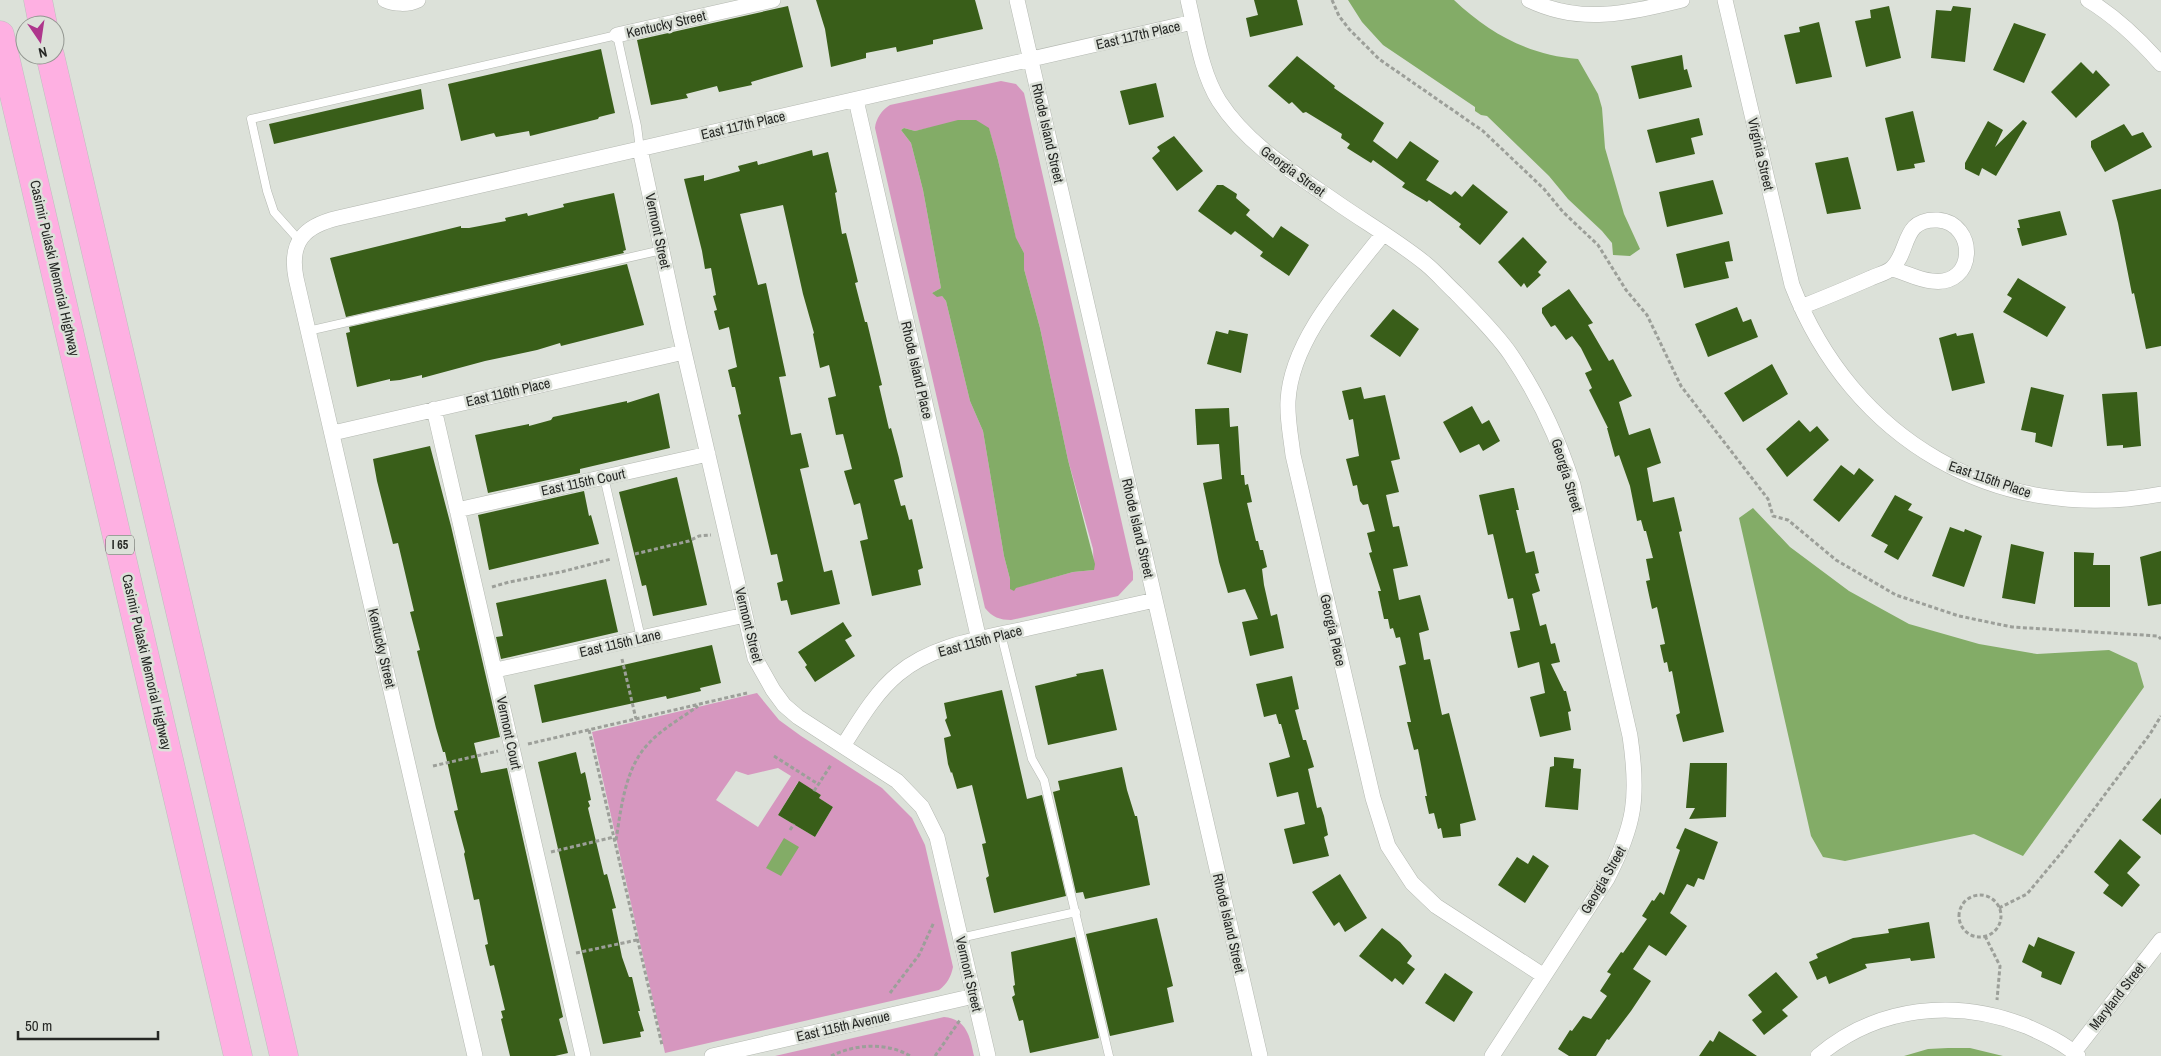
<svg xmlns="http://www.w3.org/2000/svg" width="2161" height="1056" font-family="'Archivo Narrow',sans-serif">
  <style>
    .green { fill: #d697bf; fill-rule: evenodd }
    .water { fill: #83ac67 }
    .building { fill: #395e19 }
    .lines { fill: none; stroke-linecap: round; stroke-linejoin: round }
    .lane-casing { stroke: #b4b8b1; stroke-width: 9 }
    .street-casing { stroke: #b4b8b1; stroke-width: 16 }
    .highway-casing { stroke: #bebebe; stroke-width: 29 }
    .path { stroke: #9c9f99; stroke-width: 3; stroke-dasharray: 4 2.5; stroke-linecap: butt }
    .lane { stroke: #fff; stroke-width: 8 }
    .street { stroke: #fff; stroke-width: 15 }
    .highway { stroke: #feb0e2; stroke-width: 28 }
    .labels { text-anchor: middle; stroke-width: 5; stroke-linejoin: round; paint-order: stroke }
    .shield { fill: #dce1d9; stroke: #5d605b; stroke-width: 1 }
    .shield-label { font-size: 12px; font-weight: bold; fill: #262825 }
    .street-label { font-size: 14px; fill: #262825; stroke: #dce1d9 }
  </style>
  <rect width="100%" height="100%" fill="#dce1d9"/>
  <path class="green" d="M1001,81L1016,84L1024,93L1133,572V580L1118,596L1011,620C1000,620 992,617 985,608L875,128C876,118 882,110 890,105ZM933,127L989,129L998,160L1016,239L1024,253V269L1040,328L1068,460L1093,549L1094,570L1073,572L1010,589V579L1004,556L983,431L970,401L946,301L942,296L932,293L941,288L923,190L911,143L901,130L904,128L915,131Z
    M757,693L779,720L801,736L882,788L912,818L925,845L953,967C951,977 947,984 939,990L665,1053L592,732ZM778,768L791,776L758,827L716,800L736,771L748,775ZM798,782L821,795L819,798L833,807L815,837L778,815Z
    M944,1017C967,1019 970,1037 974,1056H775Z"/>
  <path class="water" d="M1348,0H1454C1490,34 1529,55 1578,59L1598,94L1602,108L1605,148L1624,214L1640,249L1630,256L1613,255L1612,243L1602,231L1568,199L1549,176L1487,116L1481,115L1475,111V107L1383,45L1362,22Z
    M958,120H976L989,128L998,160L1016,238L1024,253V269L1040,328L1068,460L1095,564L1094,570L1073,572L1016,588L1014,591L1010,589V579L1004,556L983,431L970,401L946,301L942,296L937,297L932,293L941,288L923,190L911,143L901,130L904,128L915,131Z
    M1753,508L1790,547L1849,591L1909,624L1979,644L2037,654L2109,650L2137,663L2144,687L2023,856L1974,834L1845,861L1823,857L1811,836L1739,518Z
    M784,838L799,847L781,876L766,868Z
    M1948,1048H1970L2003,1056H1904L1928,1049Z"/>
  <path class="building" d="M816,0H975L983,29L933,40V44L897,52L896,47L866,53V58L831,67L825,29Z
    M1254,0H1297L1303,25L1250,37L1246,18L1258,15Z
    M788,6L803,67L751,82L752,85L719,92L717,86L686,94L688,98L651,105L637,40Z
    M1889,6L1901,58L1866,67L1855,21L1871,18L1870,10Z
    M1953,6L1971,8L1965,62L1931,58L1936,10L1951,11Z
    M1819,22L1832,77L1796,84L1784,35L1800,32L1799,27Z
    M2014,23L2046,34L2024,83L1993,70Z
    M601,49L615,113L599,117L598,119L530,136L529,131L496,137L494,133L461,141L448,84Z
    M1682,55L1684,70L1687,69L1692,87L1639,99L1631,66Z
    M1297,56L1335,86L1334,88L1384,123L1373,141L1397,159L1410,141L1439,161L1426,180L1451,195L1455,191L1462,197L1473,184L1508,212L1480,245L1459,227L1461,224L1429,200L1427,202L1402,187L1405,183L1373,160L1371,163L1347,148L1350,144L1341,138L1342,134L1306,112L1303,113L1292,102L1289,104L1268,86Z
    M2081,62L2093,74L2096,70L2110,85L2076,118L2051,92Z
    M1156,83L1164,117L1129,125L1120,91Z
    M421,89L424,109L274,144L269,124Z
    M1913,111L1925,162L1914,164L1915,168L1897,171L1885,118Z
    M1699,118L1703,135L1691,138L1695,154L1656,163L1647,130Z
    M2023,120L2027,123L1996,176L1982,168L1979,176L1965,169V163L1988,121L2003,130L1995,147Z
    M2124,124L2132,136L2143,132L2152,147L2105,172L2091,147V141Z
    M1174,136L1203,171L1177,191L1152,158L1160,151L1157,147Z
    M812,150L813,156L828,152L837,192L835,193L842,234L846,233L858,282L855,283L865,322H867L882,385L879,386L889,429L891,428L899,458L903,477L894,480L901,506L905,505L909,520L912,519L923,568L918,570L921,585L872,596L860,541L868,539L860,503L854,505L844,471L852,469L843,434L836,435L828,398L836,396L829,365L820,368L813,334L814,333L803,294L783,205L740,214L758,285L766,283L786,376L779,377L791,435L801,433L809,467L800,469L824,572L832,570L840,604L791,615L787,600L781,601L777,583L783,581L777,554L771,555L738,415L741,414L735,387H732L728,370L737,367L729,327L719,330L714,311L717,310L713,296L716,295L711,268L705,269L702,251L684,179L704,175V181L740,171L738,166L757,161L758,165Z
    M1848,157L1861,209L1827,214L1815,163Z
    M1713,180L1723,214L1667,227L1659,192Z
    M1217,185H1223L1237,194L1236,198L1250,210L1246,215L1273,238L1281,226L1309,245L1289,276L1260,256L1263,252L1235,231L1231,235L1198,211Z
    M2161,189V346L2146,349L2134,293L2132,294L2118,223L2112,200Z
    M614,193L626,250L623,251L624,253L346,317L330,258L461,226V228H469L506,221L505,218L527,213L528,216L564,207L563,204Z
    M2060,211L2067,235L2022,246L2017,228H2020L2018,220Z
    M1523,237L1547,262L1538,272L1541,275L1527,288L1524,283L1521,287L1498,262Z
    M1729,241L1733,261L1725,262L1729,278L1684,288L1676,254Z
    M627,264L644,325L561,346L560,343L537,350L485,361L422,378V375L400,380L390,381V379L357,387L346,333L350,332L349,327Z
    M2018,278L2066,307L2047,337L2003,312L2012,298L2007,295Z
    M1569,289L1593,323L1588,325L1609,361L1613,359L1632,396L1619,402L1629,435L1650,428L1661,463L1647,468L1653,502L1674,497L1682,531L1679,532L1724,732L1683,742L1676,715L1680,713L1672,671L1669,672L1667,662L1664,663L1660,645L1665,644L1657,607L1652,609L1646,581L1650,580L1646,559L1653,558L1646,531H1644L1641,520L1637,521L1630,486L1619,455L1615,457L1607,428H1608L1589,390L1592,388L1585,373L1592,370L1581,348L1572,336L1566,340L1555,325L1551,327L1542,313V308Z
    M1737,307L1743,322L1751,319L1758,337L1708,357L1695,324Z
    M1393,309L1419,329L1400,357L1370,336Z
    M1229,330L1248,334L1241,373L1207,364L1216,331L1228,334Z
    M1956,333L1957,336L1973,333L1985,383L1952,391L1939,338Z
    M1772,364L1788,394L1743,422L1724,393Z
    M1361,387L1364,399L1385,395L1400,459L1391,461L1399,492L1386,495L1393,527L1399,526L1408,566L1393,569L1399,600L1420,595L1429,630L1419,633L1424,660L1430,659L1442,715L1449,713L1476,820L1460,824L1461,836L1443,838L1441,828L1438,829L1434,813L1429,814L1425,796H1427L1418,749L1414,750L1407,722H1411L1399,666L1406,664L1400,637L1396,638L1393,628L1390,629L1388,619H1384L1378,591H1381L1369,553L1372,552L1367,533L1375,531L1368,504L1363,505L1360,501L1357,485L1353,486L1346,459L1359,456L1353,419L1349,420L1342,391Z
    M2031,387L2064,395L2052,447L2035,442L2036,433L2021,430Z
    M2137,392L2141,446L2123,448V445L2107,446L2102,394Z
    M659,393L670,448L580,469V473L488,493L475,435L529,424V426L551,420L553,417L627,401V403Z
    M1472,406L1482,424L1489,420L1500,441L1483,451L1479,444L1460,453L1443,422Z
    M1229,408L1230,427L1238,426L1241,475H1244L1245,485L1248,484L1252,502L1247,503L1256,541H1258L1260,550H1263L1267,567L1262,569L1264,585L1271,616L1277,614L1284,648L1250,656L1242,622L1258,619L1245,589L1228,593L1219,562L1203,483L1222,479L1219,444L1197,445L1195,409Z
    M1799,420L1810,432L1817,426L1829,440L1787,477L1766,449Z
    M430,446L451,526L500,737L474,743L481,773L507,768L563,1017L559,1019L568,1053L555,1056H510L501,1019L503,1018L501,1011L505,1010L494,965L490,966L485,945L488,944L479,899L474,900L464,854L465,852L454,811L458,810L445,752H443L436,728L417,651L420,650L410,612L414,611L398,543L393,544L377,481L373,459Z
    M1841,465L1854,475L1859,468L1874,480L1839,522L1813,500Z
    M677,477L707,605L653,616L646,585L642,586L619,492Z
    M1512,488H1514L1519,510H1516L1526,553L1534,551L1539,573L1535,574L1540,591L1532,594L1540,626L1546,624L1551,644L1555,643L1560,662L1551,664L1564,691H1566L1571,711L1568,712L1571,730L1540,737L1530,697L1545,693L1539,662L1518,668L1510,632L1520,630L1513,598L1508,599L1493,534L1488,535L1479,495Z
    M584,491L589,516L591,515L599,544L489,570L478,515Z
    M1895,495L1912,504L1908,510L1923,517L1898,560L1884,552L1888,545L1871,536Z
    M1950,527L1964,532L1965,529L1982,536L1964,587L1932,576Z
    M2011,544L2044,552L2035,604L2002,598Z
    M2161,551V604L2148,606L2140,557Z
    M2074,552L2094,553L2093,565H2110V607H2074Z
    M606,579L618,632L501,659L496,637L503,636L496,603Z
    M843,622L852,636L845,640L855,656L815,682L805,667L807,665L798,652Z
    M712,645L721,683L700,688L701,691L667,699L666,696L542,723L534,685Z
    M1103,669L1117,730L1048,745L1035,686L1077,676L1076,674Z
    M1292,676L1299,709L1295,710L1303,740H1306L1314,767L1308,769L1317,808L1321,807L1324,816L1328,835L1324,837L1329,856L1293,864L1284,829L1305,824L1298,792L1277,797L1269,763L1290,757L1281,724H1279L1276,714L1264,717L1256,684Z
    M1002,690L1027,799L1042,795L1066,896L994,913L986,878L989,876L982,844L986,843L972,785L957,789L952,772L951,773L948,764L944,738L951,736L945,720L947,718L944,703Z
    M576,752L581,774L585,772L591,800L588,801L590,806L588,808L604,875L607,874L616,908L612,909L622,957L629,977H632L640,1011H638L644,1031L640,1032L641,1037L603,1044L538,762Z
    M1554,757L1574,759L1573,768L1581,769L1578,810L1545,807L1550,767L1554,766Z
    M1690,763H1727L1726,817L1689,819L1695,808H1686Z
    M1122,767L1127,790L1135,816H1137L1150,885L1085,899L1083,892L1076,893L1053,792L1060,790L1058,781Z
    M799,781L821,795L819,798L833,807L815,837L778,815Z
    M2161,798V835L2142,820Z
    M1685,828L1718,842L1704,880L1698,878L1694,887L1687,884L1670,913L1687,926L1666,956L1649,945L1633,969L1651,981L1631,1011L1609,1040L1607,1039L1596,1056H1569L1558,1049L1570,1030L1572,1031L1583,1016L1591,1019L1607,996L1600,991L1611,974L1607,972L1621,952L1623,953L1647,919L1642,916L1652,900L1654,901L1660,892L1664,895L1680,850L1676,848Z
    M2120,839L2141,857L2127,873L2140,885L2122,907L2103,893L2109,885L2094,872Z
    M1533,855L1549,866L1525,903L1498,885L1517,857L1528,864Z
    M1340,874L1367,918L1345,932L1339,922L1334,926L1312,892Z
    M1157,918L1173,986L1167,988L1174,1022L1110,1036L1086,934Z
    M1929,922L1935,958L1911,961L1910,958L1865,964L1867,968L1829,984L1826,976L1817,980L1809,962L1818,958L1816,954L1853,938L1889,933L1888,929Z
    M1382,928L1400,942L1412,956L1407,963L1415,969L1403,985L1395,978L1392,982L1359,956Z
    M1075,937L1099,1038L1030,1053L1023,1020L1019,1021L1012,997L1015,995L1013,986L1015,985L1011,952Z
    M2038,937L2075,952L2061,985L2041,977L2042,972L2022,962L2029,944L2034,947Z
    M1776,972L1798,997L1782,1010L1788,1016L1764,1035L1752,1020L1762,1012L1748,995Z
    M1445,973L1473,992L1454,1022L1425,1003Z
    M1719,1031L1757,1056H1699L1710,1040L1713,1042Z"/>
  <g class="lines">
    <g class="lane-casing">
      <path id="lane" d="M299,240L274,212L267,191L251,119L617,35L637,126L640,149
        M308,331L662,250
        M604,477L641,638
        M1001,634L1032,759L1044,780L1109,1056
        M960,938L1076,912"/>
    </g>
    <g class="street-casing">
      <path id="street" d="M385,0C394,4 408,5 418,0
        M1017,0L1260,1056
        M1188,0C1196,33 1201,72 1219,101C1248,146 1296,174 1339,204C1368,224 1399,242 1426,264C1437,273 1446,284 1456,293C1475,313 1496,333 1511,355C1538,395 1559,440 1573,485L1630,736C1639,797 1635,825 1607,879L1492,1056
        M1529,0C1581,25 1628,13 1682,0
        M1725,0L1792,285C1852,440 1997,525 2161,494
        M2088,0C2116,17 2140,40 2161,64
        M617,35L773,0
        M856,100L979,640
        M640,149L679,330L755,658L773,690L784,705L798,717L897,781L922,807L937,837L988,1056
        M1383,234C1346,281 1291,340 1288,401C1287,419 1291,437 1293,455L1373,798L1388,846L1412,883L1436,906L1544,976
        M1801,307C1824,298 1848,288 1871,278C1877,275 1887,273 1892,268C1910,252 1901,218 1938,220C1977,223 1977,287 1932,281C1918,280 1905,272 1892,269
        M434,409L583,1056
        M333,433L684,352
        M457,510L708,454
        M496,670L745,615
        M843,746C859,721 875,693 898,674C933,644 985,638 1029,628C1071,619 1113,609 1155,600
        M2074,1052L2161,940
        M475,1056L296,278C289,242 304,226 338,218L1193,22
        M712,1056L974,996
        M1818,1056C1877,1006 1956,998 2026,1026C2044,1034 2064,1043 2078,1056"/>
    </g>
    <g class="highway-casing">
      <path id="highway" d="M38,0L43,25
        M0,35L238,1056
        M50,55L284,1056"/>
    </g>
    <path class="path" d="M1332,0L1339,16L1349,29L1379,59L1483,131L1544,189L1563,212L1598,245L1626,290L1647,315L1681,386L1768,499L1773,516L1788,520L1836,560L1896,595L1959,616L2012,627L2158,636L2161,639
      M635,554L689,541L699,536L711,535
      M492,587L509,582L561,572L611,559
      M622,659L636,719
      M589,730L662,1045
      M528,744L747,693
      M774,756L818,784
      M433,766L498,751
      M814,791L831,765
      M790,830L794,824
      M616,840C621,809 625,767 649,743C663,728 682,718 698,706
      M551,852L614,837
      M1959 916a21 21 0 1 1 42 0a21 21 0 1 1-42 0Z
      M1999,908L2027,894L2062,852L2150,734L2161,716
      M1985,936L2000,966L1997,1000
      M576,953L637,940
      M890,993L919,955L934,922
      M831,1056C855,1044 887,1042 910,1056
      M935,1056L960,1020"/>
    <use href="#lane" class="lane"/>
    <use href="#street" class="street"/>
    <use href="#highway" class="highway"/>
  </g>
  <g class="labels">
    <rect class="shield" x="106" y="535.5" width="28" height="19" rx="4"/>
    <g class="shield-label">
      <text x="120" y="549">I 65</text>
    </g>
    <g class="street-label">
      <text transform="translate(666 24) rotate(-13)" y="5">Kentucky Street</text>
      <text transform="translate(1138 35) rotate(-13)" y="5">East 117th Place</text>
      <text transform="translate(743 125) rotate(-13)" y="5">East 117th Place</text>
      <text transform="translate(1048 133) rotate(77)" y="5">Rhode Island Street</text>
      <text transform="translate(1761 154) rotate(77)" y="5">Virginia Street</text>
      <text transform="translate(1293 171) rotate(36)" y="5">Georgia Street</text>
      <text transform="translate(658 231) rotate(78)" y="5">Vermont Street</text>
      <text transform="translate(55 268) rotate(77)" y="5">Casimir Pulaski Memorial Highway</text>
      <text transform="translate(917 370) rotate(77)" y="5">Rhode Island Place</text>
      <text transform="translate(508 392) rotate(-13)" y="5">East 116th Place</text>
      <text transform="translate(1567 475) rotate(73)" y="5">Georgia Street</text>
      <text transform="translate(1990 479) rotate(19)" y="5">East 115th Place</text>
      <text transform="translate(583 482) rotate(-12)" y="5">East 115th Court</text>
      <text transform="translate(1138 528) rotate(77)" y="5">Rhode Island Street</text>
      <text transform="translate(749 625) rotate(76)" y="5">Vermont Street</text>
      <text transform="translate(1333 630) rotate(77)" y="5">Georgia Place</text>
      <text transform="translate(980 641) rotate(-15)" y="5">East 115th Place</text>
      <text transform="translate(620 643) rotate(-13)" y="5">East 115th Lane</text>
      <text transform="translate(382 648) rotate(77)" y="5">Kentucky Street</text>
      <text transform="translate(147 662) rotate(77)" y="5">Casimir Pulaski Memorial Highway</text>
      <text transform="translate(509 733) rotate(78)" y="5">Vermont Court</text>
      <text transform="translate(1603 880) rotate(-60)" y="5">Georgia Street</text>
      <text transform="translate(1229 923) rotate(77)" y="5">Rhode Island Street</text>
      <text transform="translate(969 974) rotate(77)" y="5">Vermont Street</text>
      <text transform="translate(2117 996) rotate(-52)" y="5">Maryland Street</text>
      <text transform="translate(843 1026) rotate(-13)" y="5">East 115th Avenue</text>
    </g>
  </g>
  <g transform="translate(40 40) rotate(167)"><circle r="24" fill="#dce1d9" stroke="#939791"/>
  <path d="M0-4L9 19L0 12L-9 19Z" fill="#ae368c"/>
  <text y="-8" font-size="14" font-weight="bold" text-anchor="middle" fill="#262825">N</text>
  </g>
  <path d="M18 1031v8h140v-8" fill="none" stroke="#262825" stroke-width="2.5"/>
  <text x="25" y="1031" font-size="15" fill="#262825" stroke="#dce1d9" stroke-width="4" paint-order="stroke">50 m</text>
</svg>
